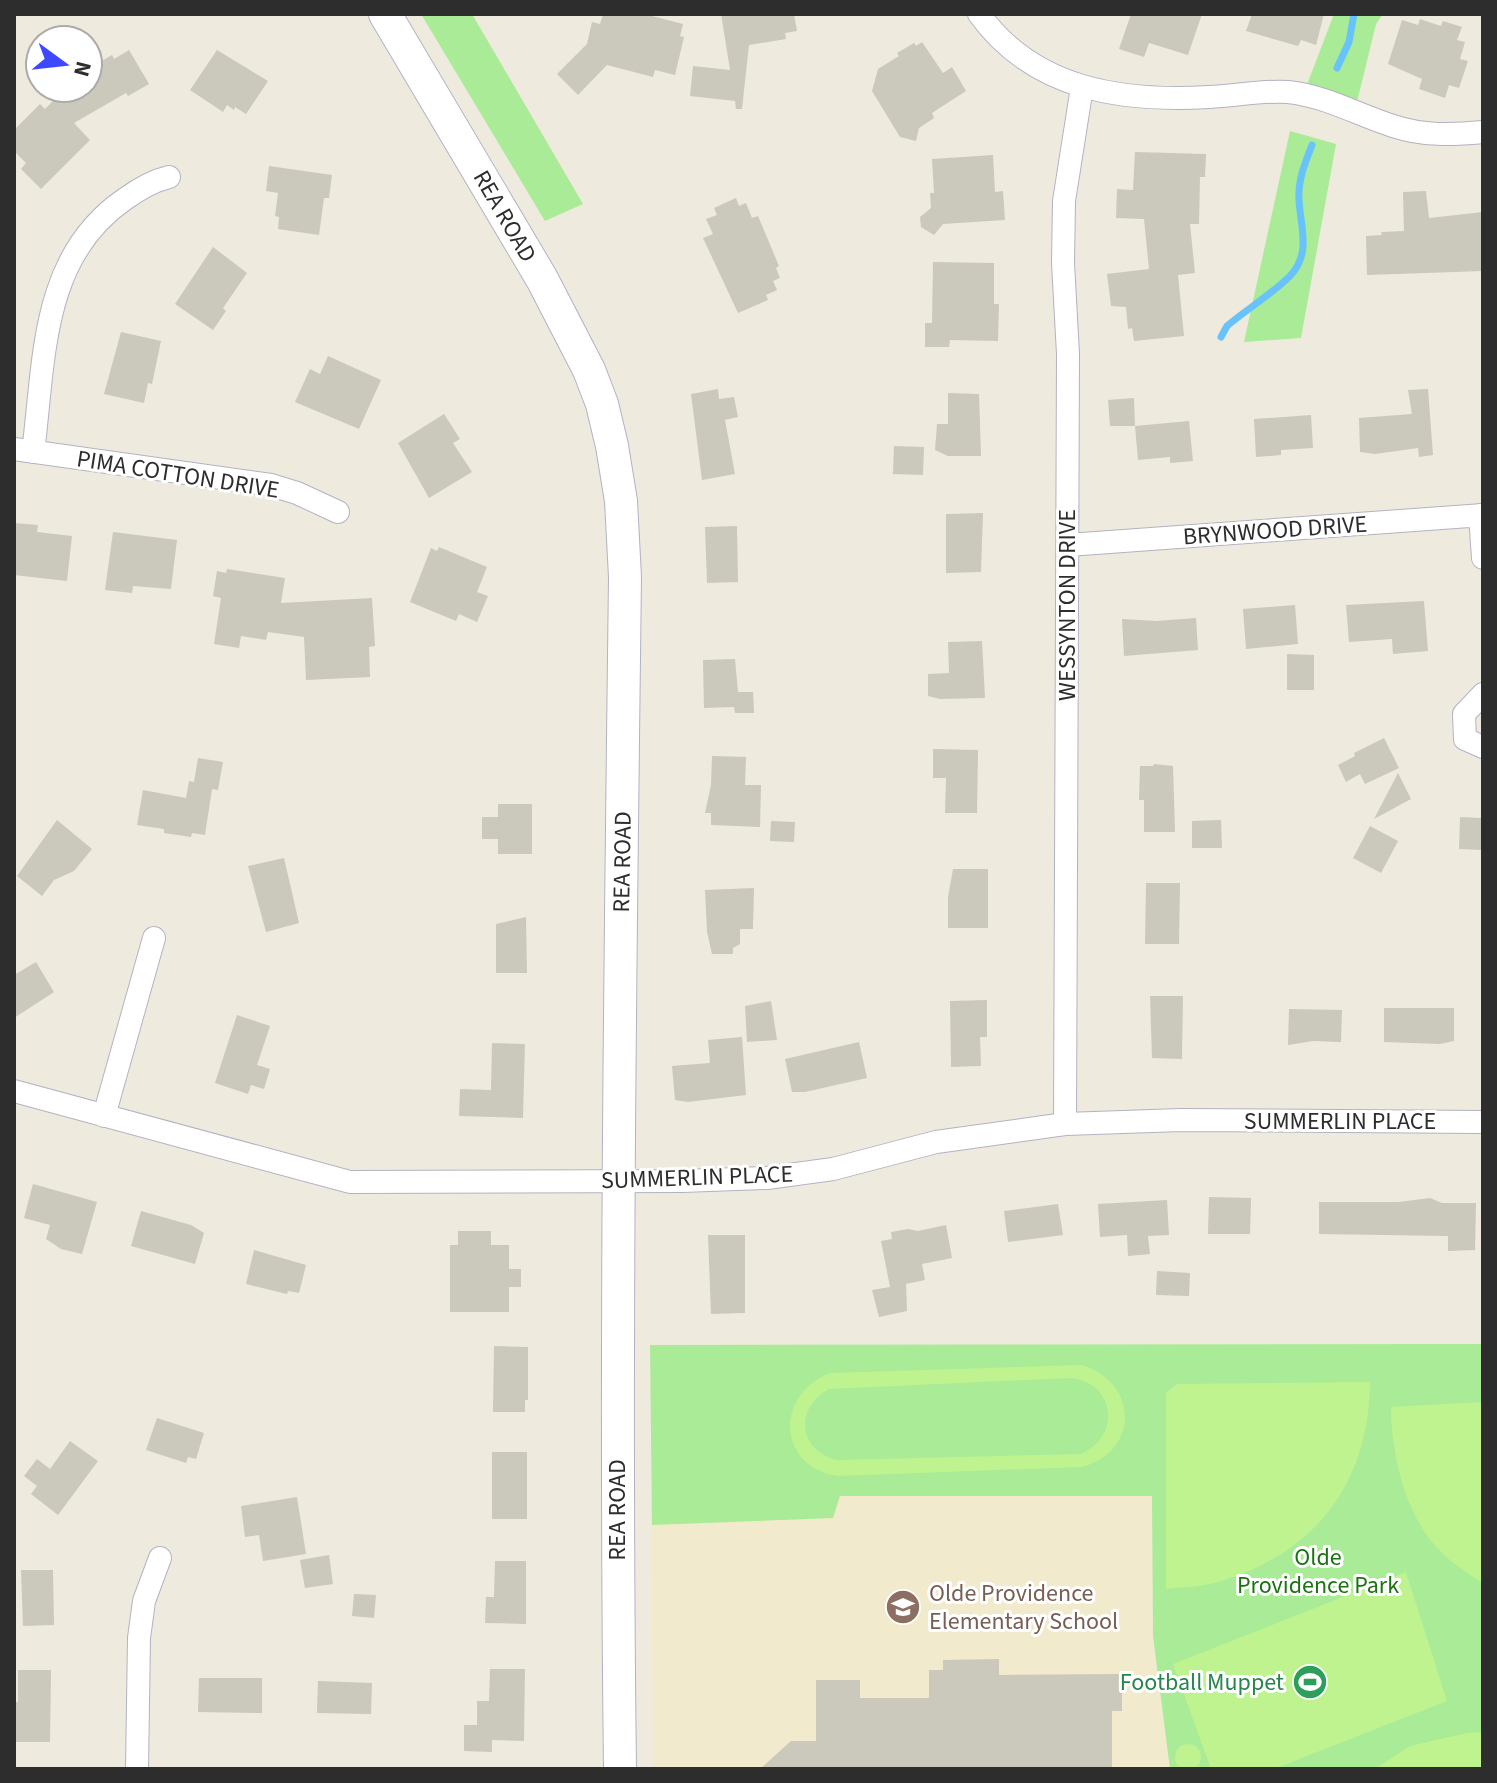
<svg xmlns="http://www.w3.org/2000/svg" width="1497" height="1783" font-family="'Source Sans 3',sans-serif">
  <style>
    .education { fill: #f2eacc }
    .green { fill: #a9eb96 }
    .pitch { fill: #bef390; fill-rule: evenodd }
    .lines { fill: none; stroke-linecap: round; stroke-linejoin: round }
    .stream { stroke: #68c2fb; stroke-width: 7 }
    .building { fill: #cbc8bc }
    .street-casing { stroke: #b2b3c2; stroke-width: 24 }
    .secondary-casing { stroke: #b2b3c2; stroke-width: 34 }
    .street { stroke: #fff; stroke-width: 22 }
    .secondary { stroke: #fff; stroke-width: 32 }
    .labels { text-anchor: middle; stroke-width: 6; stroke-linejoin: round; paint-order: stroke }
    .street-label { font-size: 24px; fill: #2d2d2d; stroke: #fff }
    .park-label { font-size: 24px; fill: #1c7313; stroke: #fff }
    .education-label { font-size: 24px; fill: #785e54; stroke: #fff; text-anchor: start }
    .leisure-label { font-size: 24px; fill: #27864d; stroke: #fff; text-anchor: end }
  </style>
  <rect width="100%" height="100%" fill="#efeade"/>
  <path class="education" d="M1079,1494L1152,1496L1153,1635L1170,1769H653L651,1506L845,1496Z"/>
  <path class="green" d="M421,14H472L583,204L545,221Z
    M1334,14H1383L1376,24L1356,106L1305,90Z
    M1290,131L1336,144L1301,338L1244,342Z
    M1483,1344V1769H1170L1153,1636L1152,1496H840L833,1518L652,1525L650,1345Z"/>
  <path class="pitch" d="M1080,1365C1138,1379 1141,1452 1082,1467L838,1476C777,1467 774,1395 830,1373ZM1070,1378C1115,1382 1122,1435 1081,1454L837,1460C798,1450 794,1408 829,1389Z
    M1370,1382C1369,1485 1314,1555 1215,1583C1199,1587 1182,1587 1166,1589V1393L1177,1384Z
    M1483,1402V1584C1470,1574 1454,1565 1442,1553C1406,1519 1391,1455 1391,1407Z
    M1406,1572L1447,1701L1274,1769H1211L1173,1664Z
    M1483,1732V1769H1375L1410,1746L1467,1733Z
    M1175 1757a13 13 0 1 1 26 0a13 13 0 1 1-26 0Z"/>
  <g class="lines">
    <path class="stream" d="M1337,68L1349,42L1354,14
      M1221,337L1227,326C1247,309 1272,294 1290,276C1312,253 1300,226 1299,199C1298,180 1305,163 1312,145"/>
  </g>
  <path class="building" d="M603,14H644L683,24L680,36L684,37L675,75L655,70L653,77L607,65L578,95L557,74L587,44L592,22L600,24Z
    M721,14H794L797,31L785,33L786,39L749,45L742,109H736L735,101L690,96L693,66L730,70Z
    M1131,14H1202L1188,55L1149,43L1144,57L1119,49Z
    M1252,14H1324L1316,45L1301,40L1298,46L1246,31Z
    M1420,19L1441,26L1443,21L1462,27L1457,40L1465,42L1460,59L1468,61L1459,88L1449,85L1445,98L1419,89L1422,79L1388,64L1402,20L1418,25Z
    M922,42L943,73L952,67L966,91L932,113L934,118L919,128L916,141L900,137L872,91L878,69L899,56L897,53L914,43L916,46Z
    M129,50L149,84L128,96L126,93L74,123L90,140L41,189L21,169L26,163L14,151V130L40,104L45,109L66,88H88V69L112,55L114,59Z
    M217,50L268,81L246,114L235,107L234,110L227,105L223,112L190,90Z
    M1135,152L1206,154L1205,177H1200L1199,224H1190L1195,273L1178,275L1184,336L1134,341L1132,328L1128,329L1126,307L1111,306L1107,274L1149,269L1144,219L1116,218L1117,189L1133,190Z
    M993,155L995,192L1003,191L1005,220L943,224L934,235L921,227L920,217L931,208L930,193H934L932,159Z
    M269,166L332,175L329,198H324L319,235L278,229L279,217L275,216L278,193L266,191Z
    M1426,191L1429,218L1483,212V271L1367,275L1366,236L1382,235L1381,232L1404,231L1403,192Z
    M736,198L739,206L746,203L752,218L758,216L779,266L776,268L780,278L773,281L777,290L766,295L768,300L738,313L703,238L713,234L706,219L717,215L714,208Z
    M213,247L247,273L223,308L226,311L213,330L175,304Z
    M933,262L994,263V304H999L998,341L950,340L949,347H925V323H932Z
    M121,332L161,341L152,384L148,383L144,403L104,394Z
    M328,356L381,380L359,429L295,402L310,369L320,374Z
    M718,389L719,399L734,397L738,417L725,420L735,474L702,480L691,394Z
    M1428,389L1433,455L1419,457L1418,448L1375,454L1360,452L1359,418L1412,414L1408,390Z
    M948,393L979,394L981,456H948L935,450L937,424H948Z
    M1134,398L1135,426H1110L1108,400Z
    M444,414L460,439L453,443L472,472L429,498L398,443Z
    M1311,415L1313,448L1281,450V455L1256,457L1254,419Z
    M1189,421L1193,461L1170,463V457L1138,460L1135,426Z
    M894,446L924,447L923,475L893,474Z
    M983,513L981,572L946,573V514Z
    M14,523L38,525L37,532L72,536L67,581L14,575Z
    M737,526L738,582L707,583L705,527Z
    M113,532L177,540L171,589L133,586L132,593L105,590Z
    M439,547L487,567L477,592L488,596L477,622L459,614L456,621L410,602L431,548L437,551Z
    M227,569L285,578L281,603L372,598L375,646L369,647L370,677L306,680L304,637L268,632L266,640L241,636L239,648L214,644L221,598L213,596L217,571L226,573Z
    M1424,601L1428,651L1393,654L1392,639L1349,642L1346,605Z
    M1295,605L1298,644L1246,649L1243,609Z
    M1196,618L1198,650L1124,656L1122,619L1156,621Z
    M982,641L985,698L940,699L928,696V674L949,673L948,642Z
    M1287,654L1314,655V690H1287Z
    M735,659L738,692H753L754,713H735L734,707L704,708L703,660Z
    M1384,738L1399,768L1365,784L1360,774L1346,782L1338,765L1355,756L1354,753Z
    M933,749L978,750L977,813H945L946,778H933Z
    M712,756L746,757L745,785H761L760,827L711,825V813H705L711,785Z
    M198,758L223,762L218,790L212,789L205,835L192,833L191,837L164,833V829L137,825L143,790L186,798L189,781L194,782Z
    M1154,764L1173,766L1175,832H1144V800H1139L1140,766H1153Z
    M1398,773L1411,799L1374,819Z
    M498,804H532V854H498V839H482V817H498Z
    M1460,817L1483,818V850L1459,849Z
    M57,820L92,849L74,871L54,880L42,896L17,876Z
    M1221,820L1222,848H1192V821Z
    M771,821L795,822L794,842L770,841Z
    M1370,826L1398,841L1381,873L1353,858Z
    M284,858L299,923L266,932L248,866Z
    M953,869H988V928H948V897Z
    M1146,883H1180L1179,944H1145Z
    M754,888L753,929H740V944L733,948V954H712L707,932L705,890Z
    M526,917L527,973H496V924Z
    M36,962L54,992L14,1018V975Z
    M1150,996H1183L1182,1059L1152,1058Z
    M987,1000V1037H980L981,1066L951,1067L950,1001Z
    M771,1001L777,1040L747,1042L745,1006Z
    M1384,1008H1454V1041L1440,1044L1384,1042Z
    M1289,1009L1342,1010L1341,1042L1313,1041L1288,1045Z
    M237,1015L270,1026L257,1065L270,1069L264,1089L251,1085L248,1094L215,1083Z
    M742,1037L746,1095L688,1102L675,1100L672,1066L710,1063L708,1040Z
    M859,1042L867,1078L805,1092H792L785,1059Z
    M492,1043L525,1044L523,1118L459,1116L460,1089L491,1090Z
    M33,1184L97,1202L82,1254L61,1249L46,1239L50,1225L24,1218Z
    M1209,1197L1251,1198L1250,1234H1208Z
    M1430,1198L1442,1203H1476L1475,1250L1448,1251V1236L1319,1234V1202H1399Z
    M1167,1200L1169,1235L1148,1236L1150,1254L1128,1256L1127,1235L1100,1237L1098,1204Z
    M1058,1204L1063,1235L1008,1242L1004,1211Z
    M141,1211L191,1225L204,1233L195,1264L131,1246Z
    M946,1225L952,1258L922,1264L925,1280L906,1284L907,1311L879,1317L872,1290L890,1287L881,1241L892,1239L891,1232L908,1229L918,1231Z
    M458,1231H491V1245H509V1269H521V1287H509V1312H450V1245H458Z
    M708,1235H745V1313L711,1314Z
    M254,1250L306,1265L299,1293L288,1291L287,1294L246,1284Z
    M1157,1271L1190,1273L1189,1296L1156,1295Z
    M494,1346L528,1347V1400H525V1412H493Z
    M157,1418L204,1433L196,1459L188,1457L186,1463L146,1450Z
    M70,1441L98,1461L58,1515L31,1494L37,1486L24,1476L37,1459L50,1469Z
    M492,1452H527V1519H492Z
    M297,1497L306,1554L263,1561L259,1535L245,1537L241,1506Z
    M329,1555L333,1584L305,1588L300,1560Z
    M495,1561H526V1624L485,1623L486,1597H494Z
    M21,1570H53L54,1625L23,1626Z
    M354,1594L376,1595L374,1618L352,1616Z
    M999,1659V1675L1122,1674V1711H1112V1769H760L791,1741H816V1680H860V1698H929V1670H943V1660Z
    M490,1669H525L524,1741L492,1740V1752L464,1751V1725H477V1701H489Z
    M18,1670H51L50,1742H14V1702H18Z
    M199,1678H262V1713L198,1712Z
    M318,1681L372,1683L371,1714L317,1713Z"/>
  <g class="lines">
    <g class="street-casing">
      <path id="street" d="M979,14C1034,90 1122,102 1209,97C1235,96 1263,90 1288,92C1326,96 1358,115 1393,126C1423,136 1452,135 1483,132
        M14,449L271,485L297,493L338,512
        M33,452C45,360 40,257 125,199C139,189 152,181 169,177
        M1480,515L1483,558
        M1068,545L1483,515
        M1483,694L1464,714L1465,739L1483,747
        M14,1091L350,1182L682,1181L767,1178L833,1169L936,1142L1065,1124L1181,1120L1483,1122
        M104,1116L154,938
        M1065,1124L1068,354L1063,263L1064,201L1082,87
        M137,1769L139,1638L144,1601L160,1558"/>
    </g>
    <g class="secondary-casing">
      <path id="secondary" d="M385,14L542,279L589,370L602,404L612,446L621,501L625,577C620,974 615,1372 620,1769"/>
    </g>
    <use href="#street" class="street"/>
    <use href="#secondary" class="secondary"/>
  </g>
  <defs>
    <g id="school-disc" transform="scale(1.8)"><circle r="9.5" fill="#8d6e63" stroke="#fff"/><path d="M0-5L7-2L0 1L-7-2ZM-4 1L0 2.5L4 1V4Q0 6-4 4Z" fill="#fff"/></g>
    <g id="stadium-disc" transform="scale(1.8)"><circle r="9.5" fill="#2e9e5b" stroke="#fff"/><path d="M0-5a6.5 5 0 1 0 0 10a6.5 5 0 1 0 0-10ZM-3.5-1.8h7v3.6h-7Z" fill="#fff"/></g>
  </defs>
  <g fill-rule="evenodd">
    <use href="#school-disc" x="903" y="1607"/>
    <use href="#stadium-disc" x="1310" y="1682"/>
  </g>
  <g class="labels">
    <g class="street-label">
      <text transform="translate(505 216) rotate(60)" y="8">REA ROAD</text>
      <text transform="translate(178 474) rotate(9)" y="8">PIMA COTTON DRIVE</text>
      <text transform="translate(1275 530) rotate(-4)" y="8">BRYNWOOD DRIVE</text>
      <text transform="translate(1067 605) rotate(-90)" y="8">WESSYNTON DRIVE</text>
      <text transform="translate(622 862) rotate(-89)" y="8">REA ROAD</text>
      <text x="1340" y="1129">SUMMERLIN PLACE</text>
      <text transform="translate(697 1177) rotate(-2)" y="8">SUMMERLIN PLACE</text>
      <text transform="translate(617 1510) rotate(-90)" y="8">REA ROAD</text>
    </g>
    <g class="park-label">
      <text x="1318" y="1565">Olde<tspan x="1318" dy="28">Providence Park</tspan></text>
    </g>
    <g class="education-label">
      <text x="929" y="1601">Olde Providence<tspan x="929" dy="28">Elementary School</tspan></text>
    </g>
    <g class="leisure-label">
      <text x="1284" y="1690">Football Muppet</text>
    </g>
  </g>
  <rect width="1497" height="1783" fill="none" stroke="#2d2d2d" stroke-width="32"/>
  <g transform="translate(64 64) rotate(105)"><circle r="38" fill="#ffffff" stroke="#ababab" stroke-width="2"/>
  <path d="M0-6L14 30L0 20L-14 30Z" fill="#3c49ff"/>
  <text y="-12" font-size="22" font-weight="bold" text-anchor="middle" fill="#2d2d2d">N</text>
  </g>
</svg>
